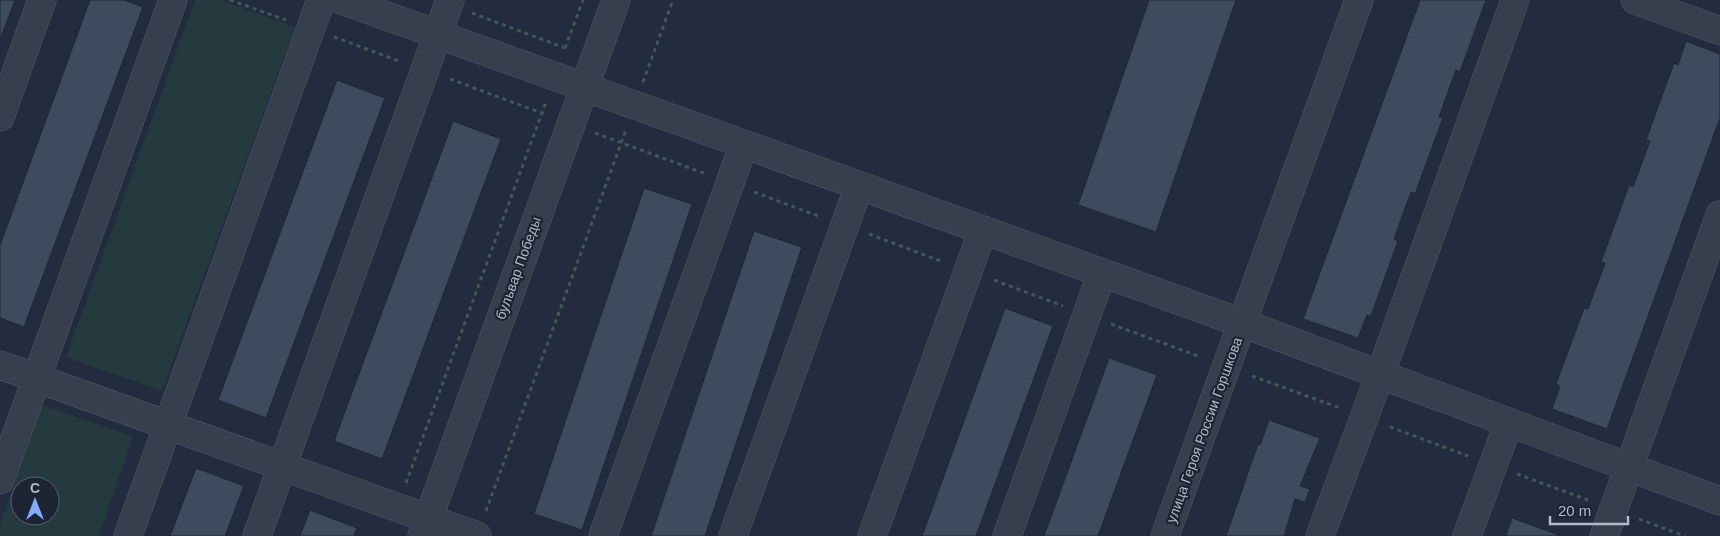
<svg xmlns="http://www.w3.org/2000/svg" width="1720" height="536" font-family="Arial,sans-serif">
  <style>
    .green { fill: #243a3f; fill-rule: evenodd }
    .building { fill: #3e4a5d; stroke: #1e2635 }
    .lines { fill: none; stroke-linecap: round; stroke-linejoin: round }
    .minor-casing { stroke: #525a69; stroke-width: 29 }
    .path { stroke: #42575c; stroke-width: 3; stroke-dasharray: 4 4; stroke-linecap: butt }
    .minor { stroke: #363f4e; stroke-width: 28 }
    .labels { text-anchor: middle; stroke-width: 4.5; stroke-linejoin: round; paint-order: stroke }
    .street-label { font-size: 14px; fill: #b2bac9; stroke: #1c2433 }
  </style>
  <rect width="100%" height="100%" fill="#222c3e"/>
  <path class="green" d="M195,0H220L295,27L162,391L66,357Z
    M42,405L133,436L99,536H0V525ZM20,486H50V516H20Z"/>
  <path class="building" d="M0,0H15L0,40Z
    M90,0H124L143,7L24,327L0,318V245Z
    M1149,0H1236L1156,232L1078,205Z
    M1486,0L1460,72L1456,70L1439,117L1443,118L1415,194L1411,192L1394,239L1398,241L1371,316L1367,315L1358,338L1303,319L1420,0Z
    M1686,41L1720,54V118L1607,429L1552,409L1560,386L1556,384L1584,308L1588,309L1605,263L1601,262L1629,185L1633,187L1650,141L1646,140L1674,63L1678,65Z
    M337,80L385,98L266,418L218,400Z
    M453,121L501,139L382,459L334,441Z
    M644,188L692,204L582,530L534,514Z
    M754,231L802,247L705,536H651Z
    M1005,308L1053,326L976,536H922Z
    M1109,358L1157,375L1098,536H1044Z
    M1269,420L1320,438L1300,486L1310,489L1305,502L1295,499L1284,536H1226L1258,444L1260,445Z
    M196,468L244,486L225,536H170Z
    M310,510L357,528L354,536H300Z
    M1512,518L1562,536H1506Z"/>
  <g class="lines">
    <g class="minor-casing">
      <path id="minor" d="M342,0L1242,323L1720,501
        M1635,0L1720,31
        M0,117L42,0
        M0,365L477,536
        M0,480L173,0
        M128,536L321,0
        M257,536L450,0
        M422,536L616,0
        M603,536L744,144
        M733,536L859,186
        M872,536L983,230
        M1007,536L1102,273
        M1165,536L1359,0
        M1320,536L1380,375L1515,0
        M1467,536L1509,422
        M1604,536L1720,215"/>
    </g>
    <path class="path" d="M230,0L286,20
      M472,13L565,48L564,51
      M334,37L399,61
      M565,48L583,0
      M450,79L547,115
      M643,82L673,0
      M595,133L706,174
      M754,192L821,217
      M869,234L943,262
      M994,280L1063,306
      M1111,324L1201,357
      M1252,376L1340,408
      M1390,427L1468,456
      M1517,474L1588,500
      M406,483L546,102
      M486,511L626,130
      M1639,519L1685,536"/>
    <use href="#minor" class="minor"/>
  </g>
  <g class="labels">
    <g class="street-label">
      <text transform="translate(518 268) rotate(-70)" y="5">бульвар Победы</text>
      <text transform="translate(1204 430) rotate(-70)" y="5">улица Героя России Горшкова</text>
    </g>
  </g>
  <g transform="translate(35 501)"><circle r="24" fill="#1c2433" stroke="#58606f"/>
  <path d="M0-4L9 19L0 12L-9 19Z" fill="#84abfc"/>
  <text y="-8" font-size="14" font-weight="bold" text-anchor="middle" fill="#b2bac9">С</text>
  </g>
  <path d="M1550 516v8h78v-8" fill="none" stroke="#b2bac9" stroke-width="2.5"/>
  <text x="1558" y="516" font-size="15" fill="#b2bac9" stroke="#1c2433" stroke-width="4" paint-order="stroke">20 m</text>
</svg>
